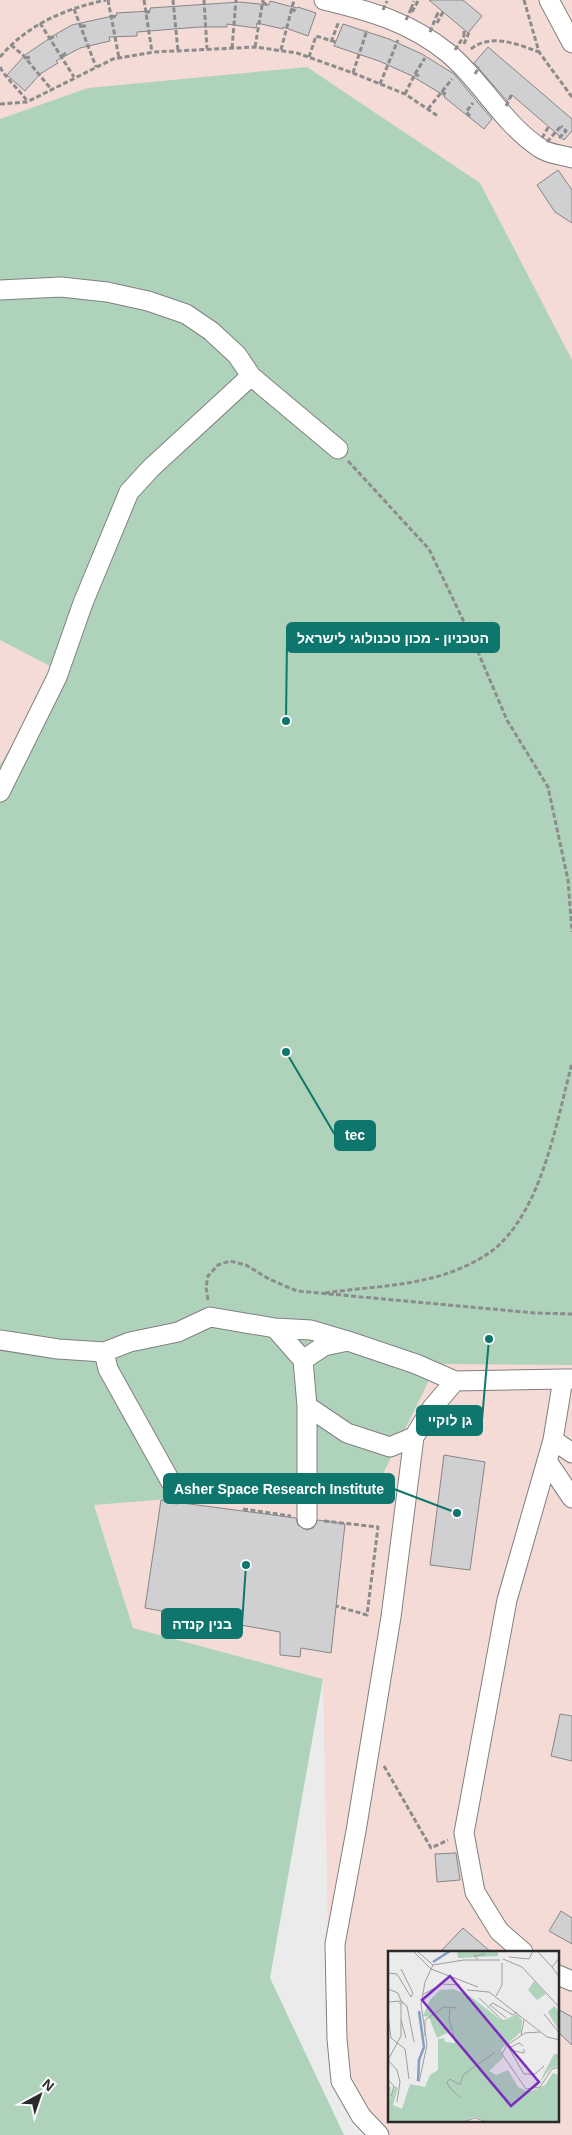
<svg xmlns="http://www.w3.org/2000/svg" width="572" height="2135" font-family="Helvetica,Heebo,sans-serif">
  <style>
    .education { fill: #f5dbd5; fill-rule: evenodd }
    .green { fill: #afd3ba }
    .building { fill: #d0cfd1; stroke: #868687 }
    .lines { fill: none; stroke-linecap: round; stroke-linejoin: round }
    .minor-casing { stroke: #808081; stroke-width: 21 }
    .path { stroke: #8c8c8d; stroke-width: 3; stroke-dasharray: 5 2.5; stroke-linecap: butt }
    .minor { stroke: #fff; stroke-width: 19 }
    .path-bridge { stroke: #8c8c8d; stroke-width: 3; stroke-dasharray: 5 2.5; stroke-linecap: butt }
    .inset-river { fill: none; stroke: #859ec3; stroke-width: 2.5 }
    .inset-road { fill: none; stroke: #9e9e9f; stroke-width: 1 }
    .view { fill: #7b2cbf; fill-opacity: 0.15; stroke: #7b2cbf; stroke-width: 2.5 }
    .inset-edge { fill: none; stroke: #2a2a2b; stroke-width: 2.5 }
    .leader { fill: none; stroke: #0f766e; stroke-width: 2 }
    .callout-dot { fill: #0f766e; stroke: #f8f8fa; stroke-width: 2 }
    .callout { fill: #0f766e; stroke: #0f766e; stroke-width: 2 }
    .callout-label { font-size: 14px; text-anchor: middle; font-weight: bold; fill: #fff }
  </style>
  <rect width="100%" height="100%" fill="#ebebec"/>
  <path class="education" d="M0,0H572V2135H367L353,2121L329,1981L323,1679L133,1628L94,1504L0,1441ZM390,1952H558V2121H390Z"/>
  <path class="green" d="M307,67L480,183L572,360V1365L437,1364L379,1482L94,1505L133,1628L323,1679L270,1978L344,2135H0V765L42,695L50,666L0,640V119L88,88Z"/>
  <path class="building" d="M429,0H463L482,16L468,33Z
    M270,1L297,8L298,7L316,13L308,36L283,27V29L257,23L256,28L227,24V27H199L137,32V36L109,37L110,41L80,48L56,61L58,63L40,74L25,91L7,75L25,55L56,34L72,25L117,15L116,13L150,11V8L240,2L269,5Z
    M343,24L389,39L422,54L454,74L492,119L484,129L444,97L445,96L410,75L379,61L334,46Z
    M488,47L572,119V131L564,140L512,95L507,101L474,63Z
    M558,170L572,190V223L555,212L537,185Z
    M444,1455L485,1462L470,1570L430,1565Z
    M161,1500L176,1504L182,1503L296,1518L298,1525L307,1530L313,1528L318,1520L345,1524L331,1653L301,1648L300,1657L280,1655V1632L145,1608Z
    M560,1714L572,1716V1761L551,1756Z
    M456,1853L460,1880L437,1882L435,1854Z
    M561,1911L572,1918V1944L549,1931Z
    M463,1928L491,1952H440Z
    M558,2009L572,2017V2045L558,2032Z"/>
  <g class="lines">
    <g class="minor-casing">
      <path id="minor" d="M324,0C370,11 410,22 448,53C482,81 502,123 540,148C548,154 562,155 572,158
        M549,0L572,43
        M0,290L61,287L107,292L148,301L186,314L211,331L237,355L251,376L338,449
        M0,792L57,677L83,603L129,492L151,468L251,376
        M275,1328L303,1360L307,1406L347,1433L390,1447L414,1437
        M0,1340L58,1349L104,1352L130,1342L178,1332L210,1317L275,1328L311,1330L348,1341
        M104,1352L108,1369L177,1493
        M303,1360L324,1346L348,1341L416,1364L455,1381
        M307,1406V1519
        M553,1440L572,1453
        M547,1461L572,1498
        M523,1952L499,1931L475,1892L464,1833L507,1600L553,1440L563,1379H572
        M558,1975L572,1981
        M379,2135L361,2116L341,2081L337,2039L335,1944L356,1831L391,1617L414,1437L432,1408L455,1381L563,1379"/>
    </g>
    <path class="path" d="M108,0L119,58
      M144,0L152,52
      M173,0L178,51
      M204,0L207,49
      M524,0L539,52L572,97
      M263,2L268,6
      M74,9L96,67
      M291,9L296,11
      M411,9L414,1
      M145,12H150
      M412,12L418,1
      M111,16L117,17
      M436,17L439,11
      M40,23L74,77
      M437,23L443,12
      M81,26H87
      M464,36V30
      M49,38L57,36
      M331,42L339,21
      M464,44L470,30
      M11,45L23,55L51,89
      M255,47L263,0
      M232,48L236,0
      M471,49C491,33 517,44 539,52
      M281,50L294,0
      M62,56L66,53
      M0,57C28,24 65,9 106,0
      M309,57L316,36L336,42
      M25,58L30,57
      M0,67C7,80 19,89 27,101
      M353,73L367,30
      M415,74L425,58
      M380,84L398,40
      M442,91L446,95
      M405,94L415,74L419,76
      M0,104L27,102L113,59L154,52L255,47L297,53L353,73L405,94L438,116
      M428,109L452,79
      M470,116L466,112L473,103
      M559,138L566,131L561,126
      M348,461L429,549L475,645L507,720L548,787L568,880L572,932
      M325,1293C358,1288 394,1287 427,1279C451,1274 485,1260 502,1242C544,1199 557,1120 572,1063
      M208,1300L206,1287L208,1276L218,1265L230,1261L246,1265L269,1279L297,1291L535,1313L572,1314
      M243,1509L291,1516
      M324,1521L378,1527L367,1615L336,1606
      M384,1766L431,1848L448,1840"/>
    <use href="#minor" class="minor"/>
    <path class="path-bridge" d="M383,10L387,1
      M406,20L411,9
      M430,32L436,17
      M455,50L464,36
      M475,74L479,67
      M506,106L512,94
      M542,138L549,126
      M547,142L561,126"/>
  </g>
  <g transform="translate(388 1951)">
    <rect width="171" height="171" fill="#ebebec"/>
    <path d="M69,0H110V5L70,7ZM146,30L158,43L149,49L140,39ZM65,38L82,45L114,70L129,63L134,69L133,81L113,98L115,107L101,120L108,124L120,119L130,136L141,141L157,134L165,122L171,124V171H100L87,166L72,171H0V133L3,137L2,148L7,135L10,137L5,154L14,158L22,133L37,136L42,124L50,119V88L56,87L57,91L67,92L64,80L49,87L41,66L35,65L42,49L52,39ZM166,55L171,60V80L160,61ZM166,103H171V115L163,117L151,132Z" fill="#afd3ba"/>
    <path class="inset-river" d="M45,11L62,0M30,130L31,109L36,96L31,60"/>
    <path class="inset-road" d="M25,0L43,18L90,36M29,0L45,14L76,9H112M149,0L164,16M121,6L141,8L145,0M172,6L164,16L172,27M90,8L86,5L97,3M115,8L134,16L172,57M0,22L9,23L23,46L25,42L13,18M0,38L10,42L13,50M79,39L101,41M101,41L159,86L172,89M34,44L54,33L72,34M108,45L114,34V12M91,47L115,70M0,51L14,50L15,52H11M15,52L19,55L26,91M102,54L118,67M101,55L105,52L125,64L129,61M62,57L61,68L67,90M156,63L172,83M0,64L3,87L17,98L21,128M13,69L18,87M37,69L56,56L69,57M152,81L137,82L119,94L136,123H147L156,115M133,84L136,69M37,85V69M119,94L114,103L138,138L152,136L164,118L172,116M121,97L131,92L135,95M122,99L136,102V98M0,109L13,85V53M0,109L9,119L12,131L9,151M0,129L6,135L3,145M31,131L39,94L33,53L37,31L45,14M72,146L61,136L59,131L62,128L72,134L75,124L107,101M74,171L87,167L99,171"/>
    <path class="view" d="M62,25L151,131L123,155L34,49Z"/>
    <rect width="171" height="171" class="inset-edge"/>
  </g>
  <path class="leader" d="M286 721L287 638M286 1052L335 1135M489 1339L482 1420M457 1513L394 1489M246 1565L242 1624"/>
  <g class="callout-dot">
    <circle cx="286" cy="721" r="5"/>
    <circle cx="286" cy="1052" r="5"/>
    <circle cx="489" cy="1339" r="5"/>
    <circle cx="457" cy="1513" r="5"/>
    <circle cx="246" cy="1565" r="5"/>
  </g>
  <g class="callout">
    <rect x="287" y="623" width="212" height="29" rx="5"/>
    <rect x="335" y="1121" width="40" height="29" rx="5"/>
    <rect x="417" y="1406" width="65" height="29" rx="5"/>
    <rect x="164" y="1474" width="230" height="29" rx="5"/>
    <rect x="162" y="1609" width="80" height="29" rx="5"/>
  </g>
  <g class="callout-label">
    <text x="393" y="643">הטכניון - מכון טכנולוגי לישראל</text>
    <text x="355" y="1140">tec</text>
    <text x="450" y="1425">גן לוקיי</text>
    <text x="279" y="1494">Asher Space Research Institute</text>
    <text x="202" y="1629">בנין קנדה</text>
  </g>
  <g transform="translate(40 2095) rotate(40)" stroke="#f8f8fa" stroke-width="4" paint-order="stroke">
  <path d="M0-4L9 19L0 12L-9 19Z" fill="#2a2a2b"/>
  <text y="-8" font-size="14" font-weight="bold" text-anchor="middle" fill="#2a2a2b">N</text>
  </g>
</svg>
